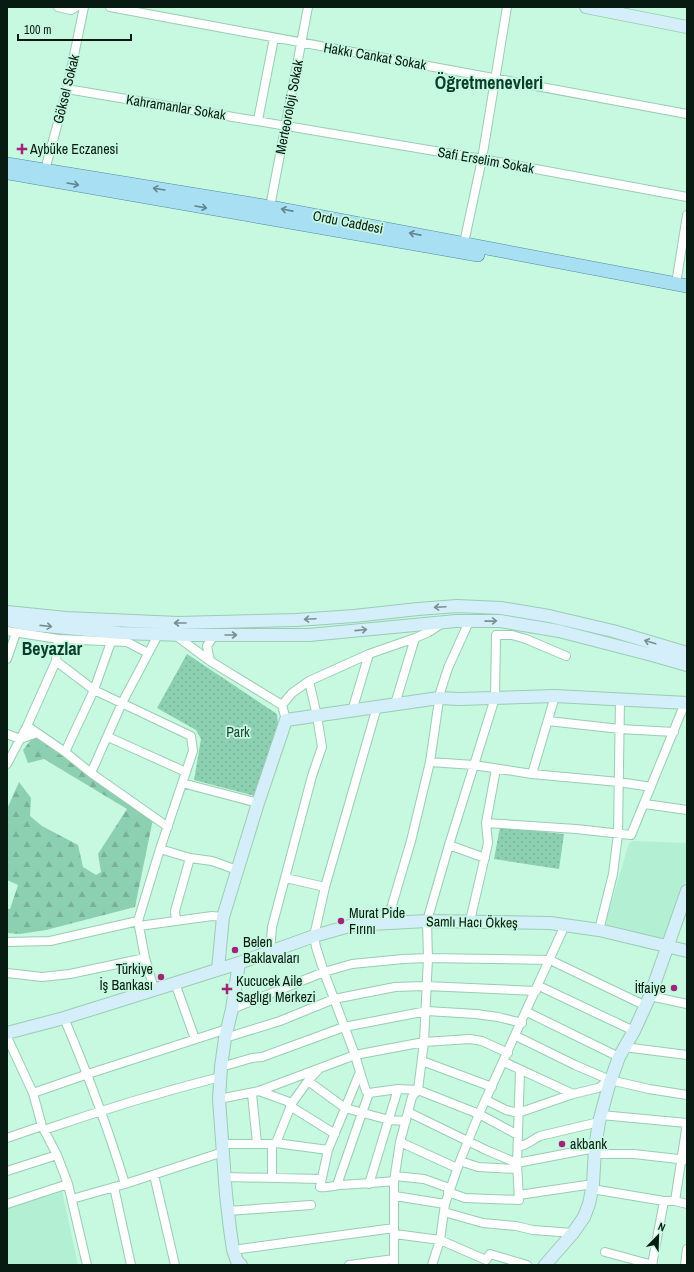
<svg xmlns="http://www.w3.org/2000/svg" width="694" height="1272" font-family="'Archivo Narrow',sans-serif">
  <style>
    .built { fill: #b3efd3 }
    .grass { fill: url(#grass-dots) }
    .forest { fill: url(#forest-firs) }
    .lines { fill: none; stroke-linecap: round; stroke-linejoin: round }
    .street-casing { stroke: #9bccb5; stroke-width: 10 }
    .secondary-casing { stroke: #9bccb5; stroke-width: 14 }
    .primary-casing { stroke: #4b8d9f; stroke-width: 14 }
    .street { stroke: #fff; stroke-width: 8 }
    .secondary { stroke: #d4eff9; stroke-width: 12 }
    .primary { stroke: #a9dff3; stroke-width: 13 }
    .oneway { stroke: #60878e }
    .oneway2 { stroke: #789092 }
    .poi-dot { fill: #a12479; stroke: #c6f9e0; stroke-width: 1.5 }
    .labels { text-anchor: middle; stroke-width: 3.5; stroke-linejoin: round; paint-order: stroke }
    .street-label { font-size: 14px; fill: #071b13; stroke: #c6f9e0 }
    .poi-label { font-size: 14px; fill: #071b13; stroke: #c6f9e0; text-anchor: start }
    .park-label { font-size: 14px; fill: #1d4333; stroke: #c6f9e0 }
    .district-label { font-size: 18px; font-weight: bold; fill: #0a3d2b; stroke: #c6f9e0 }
  </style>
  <defs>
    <pattern id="grass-dots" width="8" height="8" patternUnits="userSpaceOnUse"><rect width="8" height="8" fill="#8dcfb1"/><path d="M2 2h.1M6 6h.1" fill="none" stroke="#78b197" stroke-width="1.8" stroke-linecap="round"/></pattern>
    <pattern id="forest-firs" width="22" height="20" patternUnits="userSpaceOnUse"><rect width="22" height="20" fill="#8dcfb1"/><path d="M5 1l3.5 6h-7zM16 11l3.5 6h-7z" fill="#78b197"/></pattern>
  </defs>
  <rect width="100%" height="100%" fill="#c6f9e0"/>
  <path class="built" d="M633,841L687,843V876L665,940L605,924L629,843Z
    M62,1190L78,1265H7V1207Z"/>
  <path class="grass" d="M187,654L277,714L278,726L255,796L194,780L201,739L196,730L157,708Z
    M500,827L564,834L559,869L494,859Z"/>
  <path class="forest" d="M34,736L153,819L135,907L46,930L20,934L7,933V909H10L18,885L7,880V809L19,782L31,798L30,816L42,826L78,845L83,867L96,875L101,872L98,854L127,809L44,759L28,763L23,750Z"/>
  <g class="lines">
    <g class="street-casing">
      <path id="street" d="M58,7L71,10L76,7
        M110,7L687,114
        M67,89L482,159L687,197
        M258,120L274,38
        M45,170L67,89L84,7
        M270,207L308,7
        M464,243L482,159L507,7
        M676,284L687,215
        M7,631L58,639L127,642L148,653
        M175,635L210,661L282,705L286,720
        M7,659L16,633
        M56,661L94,690L191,736L193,751L160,849L138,921L145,958L154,989
        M210,661L207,646L214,635
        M395,704L415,638
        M282,705L292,693L309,681L369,654L415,638L429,632L441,624
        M352,711L369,654
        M548,721L620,729L674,732
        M27,726L65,752L91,773L168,827
        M7,734L20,739L37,733
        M108,737L186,772
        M65,752L94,690L111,642
        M430,762L440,693L448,668L467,626L468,621
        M7,764L27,726L56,661L58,639
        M91,773L122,703L158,635
        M532,774L555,696
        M182,783L258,803
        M645,804L687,810
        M486,823L576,829L631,835L685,703
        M449,845L485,858
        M160,849L190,858L212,861L237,870
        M286,878L325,887
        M176,921L175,911L190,858
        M470,921L488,843L486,823L496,769
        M387,922L411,841L430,762L474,765L532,774L619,782L651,787
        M139,926L212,916L223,917
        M599,930L613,874L618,834L620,699
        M7,942L50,941L138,921
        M270,951L272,927L312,776L322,747L317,716L309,681
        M7,973L42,977L70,974L145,958
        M175,983L195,1039
        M539,986L634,1031
        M650,996L687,1004
        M232,1009L324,972L352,964L403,959L428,958L550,960L646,1006
        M527,1012L619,1057
        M64,1018C87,1072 108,1128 125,1184
        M516,1036L575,1065L610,1080L649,1089L687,1095
        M7,1037L33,1093L42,1126L57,1155L68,1184L87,1265
        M225,1038L280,1021L334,999L395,987L426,986L536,991
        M624,1047L687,1055
        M422,1061L492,1087
        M504,1062L573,1094
        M221,1067L252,1058L262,1057L344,1027L427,1011L476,1014L498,1017L522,1023
        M360,1072L366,1091L369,1093
        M308,1081L345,1108L389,1120L406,1121
        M259,1091L292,1103
        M33,1093L88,1074L227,1029
        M252,1094L257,1143
        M219,1099L259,1091L355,1055L324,972L316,947L314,936L325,887L377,707
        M486,1100L506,1110L518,1113L573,1094L598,1088L610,1080
        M290,1106L335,1134
        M408,1112L486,1150L517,1163L595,1148
        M601,1115L687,1123
        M44,1130C102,1110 161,1092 220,1077
        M7,1138L42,1126
        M400,1142L457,1168
        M276,1143L328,1150
        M222,1144H272
        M518,1147C527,1145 532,1140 540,1136L599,1122
        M595,1154H634L687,1160
        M460,1161L478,1167L517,1169
        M7,1171L57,1155
        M154,1175L175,1265
        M395,1176L424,1179L449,1188
        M225,1177L321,1179
        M272,1178V1144L276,1143L292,1103L308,1081L318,1070
        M394,1181C376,1183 358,1184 339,1185C333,1186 327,1188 320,1187L328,1150L360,1072L355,1055L424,1042L470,1039L482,1041L508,1053
        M369,1184L398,1089
        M337,1185L369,1093L398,1089L418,1090L479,1114L518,1135
        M114,1187L131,1265
        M592,1189L664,1201H675L687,1204
        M448,1192L465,1198L519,1200L517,1163L520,1071
        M519,1195L593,1184
        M395,1196L445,1204
        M72,1199L125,1184L223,1152
        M675,1201L687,1123
        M7,1204L68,1184
        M228,1211L311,1205
        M444,1212L483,1223L516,1226L533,1230L573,1233
        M395,1234L440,1240L486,1260L490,1254L527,1265
        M233,1250L394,1228
        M605,1252L653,1265
        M349,1265L394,1259
        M394,1265V1181L400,1142L412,1097L418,1090L424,1042L428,958L427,921L449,845L495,698L496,635H512L526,639L566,656
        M432,1265L440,1240L445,1204L460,1161L479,1114L565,925
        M652,1265L664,1201
        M685,1265L687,1249"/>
    </g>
    <g class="secondary-casing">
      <path id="secondary" d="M586,7L687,27
        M7,612L66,618L178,623L296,620L354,616L418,609L457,606L501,608L549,616L613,631L687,653
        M7,620L25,624L120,633L184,635H309L456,621H500L559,631L652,655L687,665
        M239,963L232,1009L225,1038L221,1067L219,1099L226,1195L230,1229L233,1250L237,1261L241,1265
        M218,969L223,917L258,803L286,720L439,698L459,699L555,696L687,703
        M7,1033L64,1018L179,982L239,963L314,936L353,925L427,921L550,923L599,930L687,951
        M545,1265L573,1233L584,1217L589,1204L593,1184L595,1148L599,1122L609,1085L619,1057L634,1031L650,996L687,891"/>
    </g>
    <g class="primary-casing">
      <path id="primary" d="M7,164L270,207L687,286
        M9,173L478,255"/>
    </g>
    <use href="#street" class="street"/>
    <use href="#secondary" class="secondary"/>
    <use href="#primary" class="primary"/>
  </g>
  <defs><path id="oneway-shaft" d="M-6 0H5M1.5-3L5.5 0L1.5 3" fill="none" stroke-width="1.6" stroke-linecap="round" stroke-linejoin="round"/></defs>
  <g class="oneway">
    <use href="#oneway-shaft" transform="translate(73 184) rotate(10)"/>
    <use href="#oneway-shaft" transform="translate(159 189) rotate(-171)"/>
    <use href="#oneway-shaft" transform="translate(201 207) rotate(10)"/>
    <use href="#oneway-shaft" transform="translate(287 210) rotate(-169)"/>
    <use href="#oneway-shaft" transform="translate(415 234) rotate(-169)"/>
  </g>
  <g class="oneway2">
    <use href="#oneway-shaft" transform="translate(440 607) rotate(177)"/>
    <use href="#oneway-shaft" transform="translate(310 619) rotate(177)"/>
    <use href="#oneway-shaft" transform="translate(491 621) rotate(-1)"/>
    <use href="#oneway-shaft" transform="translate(180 623) rotate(180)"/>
    <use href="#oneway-shaft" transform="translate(46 626) rotate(6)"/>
    <use href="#oneway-shaft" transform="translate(361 630) rotate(-6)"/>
    <use href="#oneway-shaft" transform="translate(231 635)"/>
    <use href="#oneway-shaft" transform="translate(650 642) rotate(-163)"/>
  </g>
  <g class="poi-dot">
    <path d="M20 143h4v4h4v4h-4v4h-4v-4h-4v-4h4z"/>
    <circle cx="341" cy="921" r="4"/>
    <circle cx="235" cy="950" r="4"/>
    <circle cx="161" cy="977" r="4"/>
    <circle cx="674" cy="988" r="4"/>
    <path d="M225 983h4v4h4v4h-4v4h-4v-4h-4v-4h4z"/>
    <circle cx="562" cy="1144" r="4"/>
  </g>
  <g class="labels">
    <g class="street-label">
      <text transform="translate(375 56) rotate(10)" y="5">Hakkı Cankat Sokak</text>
      <text transform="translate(66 89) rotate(-76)" y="5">Göksel Sokak</text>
      <text transform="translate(176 107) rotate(9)" y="5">Kahramanlar Sokak</text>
      <text transform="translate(289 107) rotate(-79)" y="5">Merteoroloji Sokak</text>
      <text transform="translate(486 160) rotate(10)" y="5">Safi Erselim Sokak</text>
      <text transform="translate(348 222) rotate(11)" y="5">Ordu Caddesi</text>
      <text transform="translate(472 922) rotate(1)" y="5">Samlı Hacı Ökkeş</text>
    </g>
    <g class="poi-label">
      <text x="30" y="154">Aybüke Eczanesi</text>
      <text x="349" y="918">Murat Pide<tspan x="349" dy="16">Fırını</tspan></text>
      <text x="243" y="947">Belen<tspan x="243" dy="16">Baklavaları</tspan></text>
      <text x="153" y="974" text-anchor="end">Türkiye<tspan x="153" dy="16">İş Bankası</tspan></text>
      <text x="236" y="986">Kucucek Aile<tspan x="236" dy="16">Saglıgı Merkezi</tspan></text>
      <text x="666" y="993" text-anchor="end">İtfaiye</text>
      <text x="570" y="1149">akbank</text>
    </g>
    <g class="park-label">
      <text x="238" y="737">Park</text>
    </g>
    <g class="district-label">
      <text x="489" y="89">Öğretmenevleri</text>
      <text x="52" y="655">Beyazlar</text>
    </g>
  </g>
  <rect width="694" height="1272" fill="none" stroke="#071b13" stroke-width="16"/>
  <g transform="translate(658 1236) rotate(23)" stroke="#c6f9e0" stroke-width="3" paint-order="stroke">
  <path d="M0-3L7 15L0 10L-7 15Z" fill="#071b13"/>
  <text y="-6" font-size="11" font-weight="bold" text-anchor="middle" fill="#071b13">N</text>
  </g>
  <path d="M18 34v6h113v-6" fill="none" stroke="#071b13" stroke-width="2"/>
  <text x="24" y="34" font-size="12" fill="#071b13" stroke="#c6f9e0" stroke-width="3" paint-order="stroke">100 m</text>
</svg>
